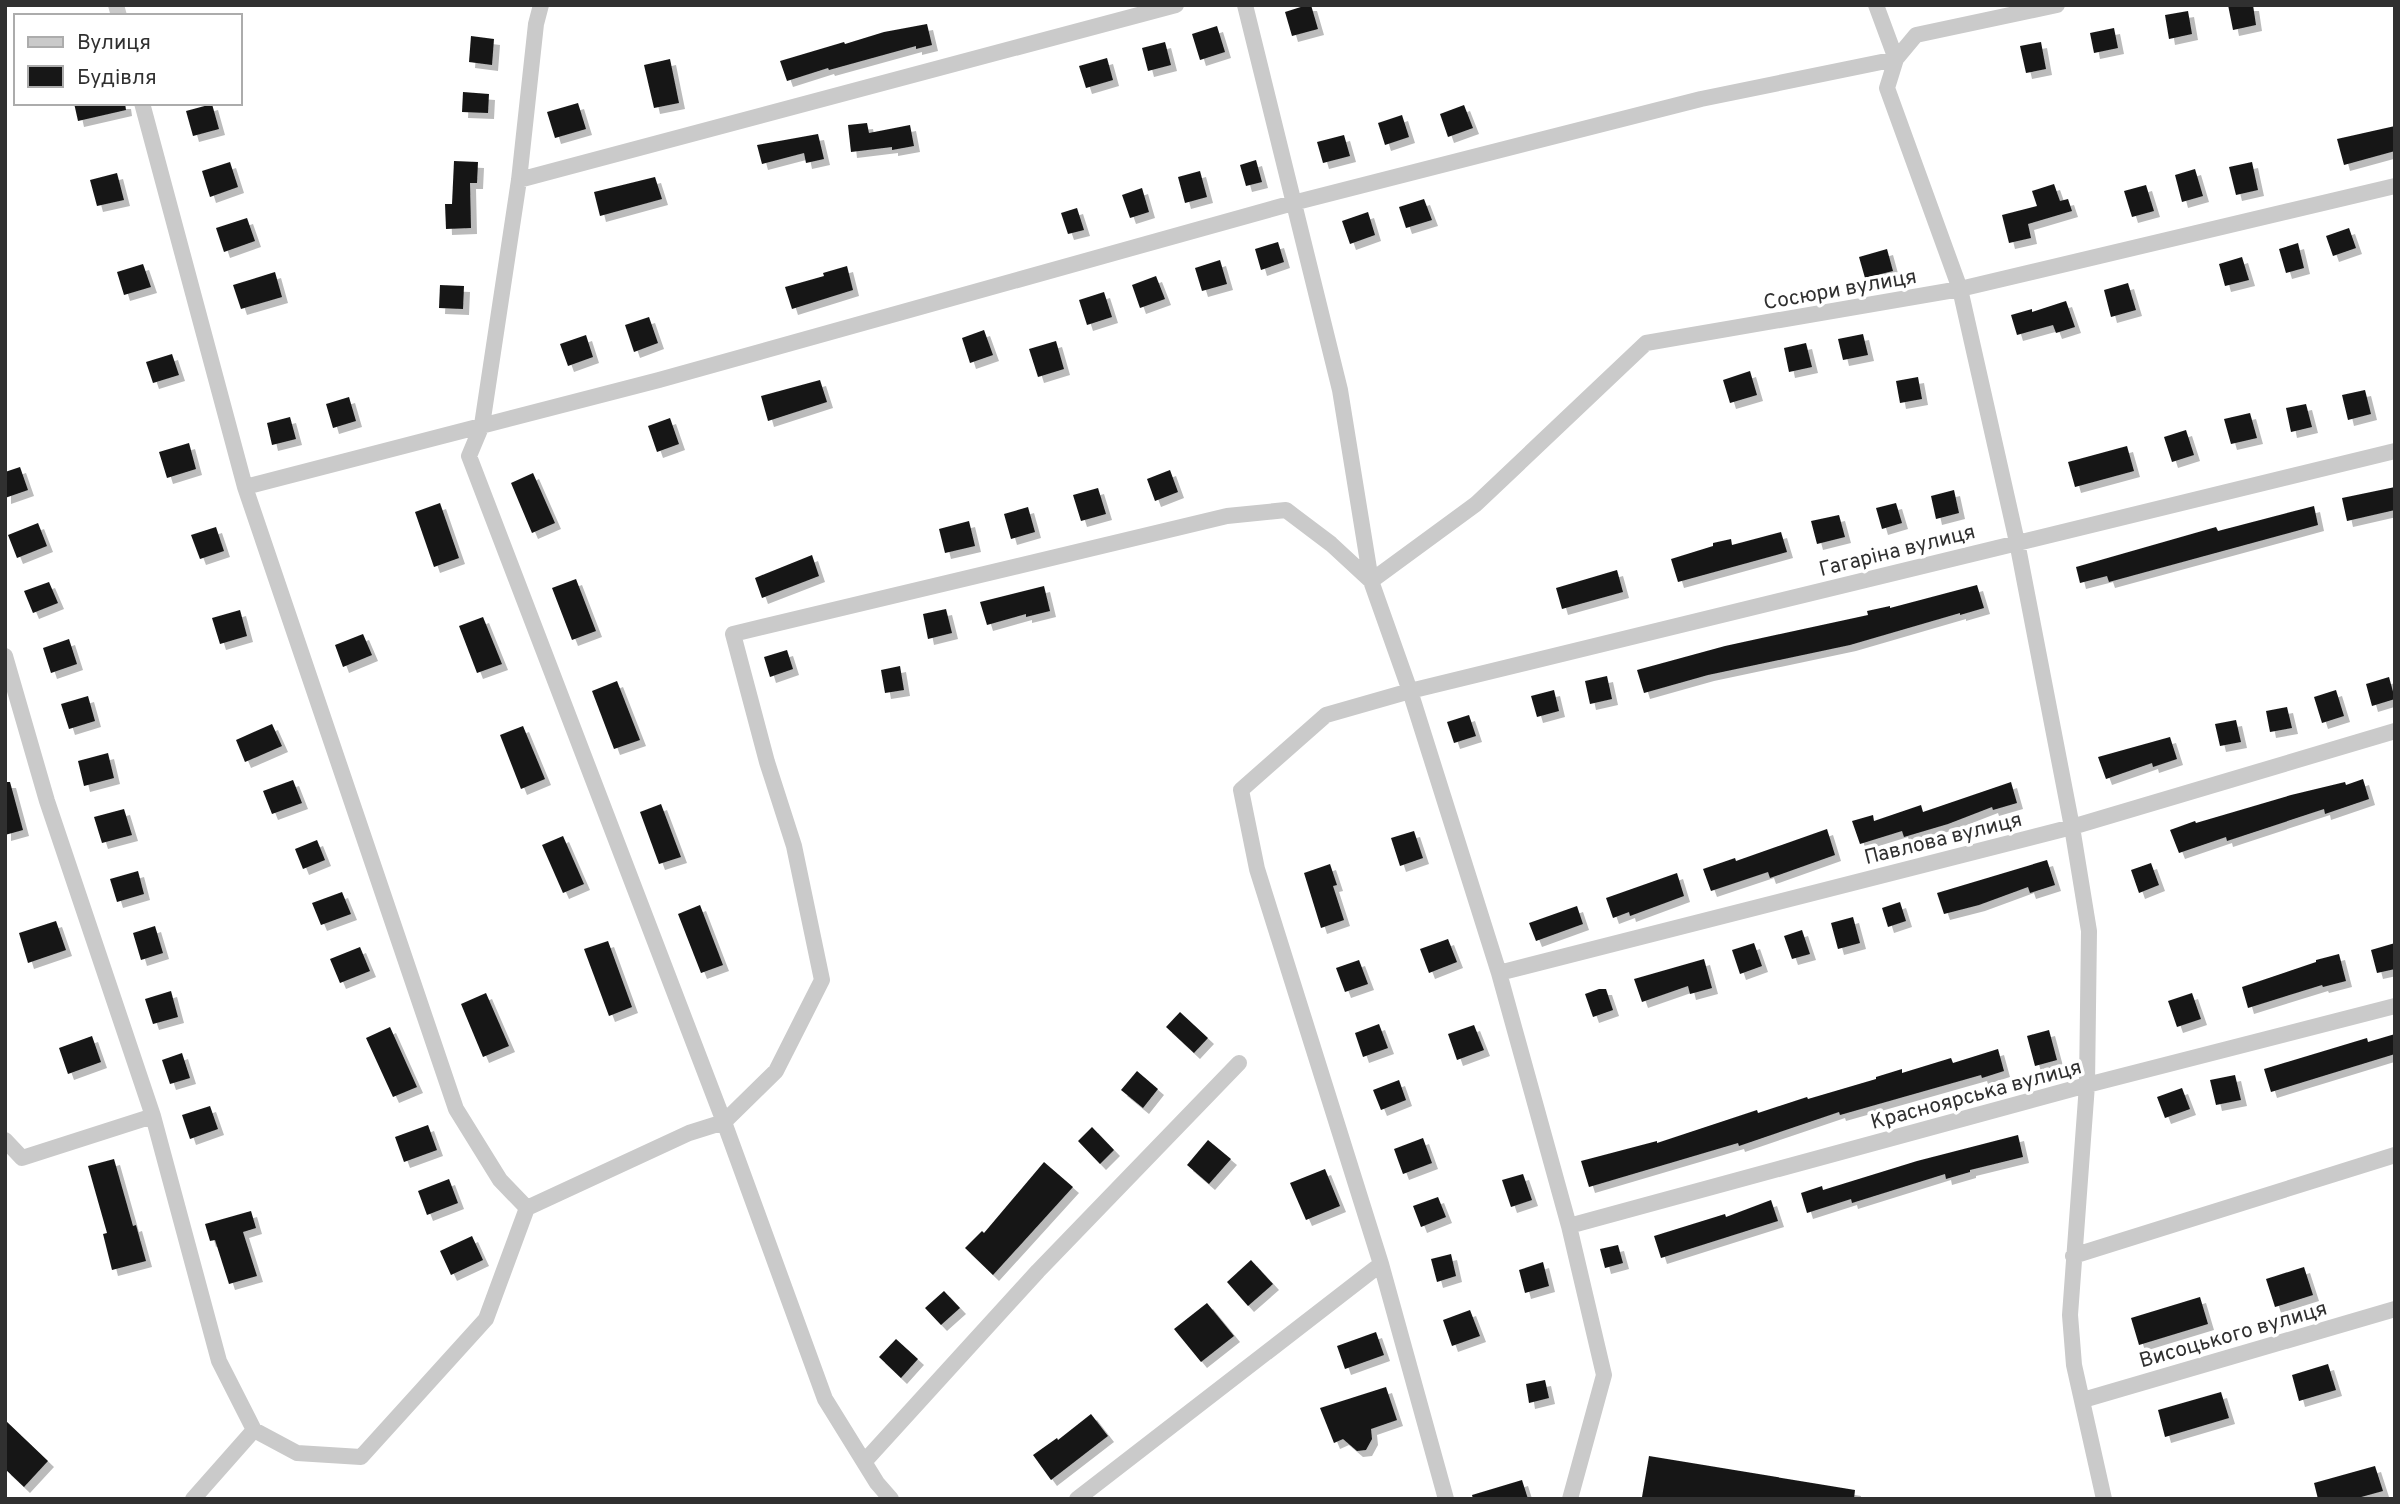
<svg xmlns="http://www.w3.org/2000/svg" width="2400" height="1504" font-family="Overpass,sans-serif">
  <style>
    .building { fill: #171717; filter: url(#shadow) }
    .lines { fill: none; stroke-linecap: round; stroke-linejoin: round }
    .street { stroke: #cacaca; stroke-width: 16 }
    .labels { text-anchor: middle; stroke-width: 7; stroke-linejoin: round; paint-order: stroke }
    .street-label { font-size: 21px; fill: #303030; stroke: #fff }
  </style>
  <defs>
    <filter id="shadow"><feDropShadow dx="6" dy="6" stdDeviation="0" flood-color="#0004"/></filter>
  </defs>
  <rect width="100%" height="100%" fill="#fff"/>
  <path class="building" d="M1307,5H1311L1318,29L1292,36L1285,12Z
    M2228,5H2253L2256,25L2233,30Z
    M2188,11L2192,34L2169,39L2165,15Z
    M927,24L932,45L916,49V46L829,70L828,68L787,81L780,61L844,42L845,44L884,32Z
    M1217,26L1225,52L1200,60L1192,34Z
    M2114,28L2118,48L2094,53L2090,33Z
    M471,36L494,39L492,65L469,62Z
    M1165,42L1171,65L1148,71L1142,48Z
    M2041,42L2046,69L2026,73L2020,46Z
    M1107,58L1113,80L1086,88L1079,66Z
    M670,59L679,103L654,108L644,65Z
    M463,92L489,94L488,113L462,112Z
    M74,103H125L126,110L78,121Z
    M578,103L586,129L555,138L547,112Z
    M212,104L219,129L193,136L186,111Z
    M1464,105L1473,128L1448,137L1440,114Z
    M1402,115L1409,137L1385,145L1378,123Z
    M867,123L869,133L910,125L914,146L892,150V147L851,152L848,125Z
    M2395,126V151L2344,165L2337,139Z
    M818,134L824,159L806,163L804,153L762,164L757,145Z
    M1344,135L1350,156L1323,163L1317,142Z
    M1256,160L1262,182L1246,186L1240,165Z
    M454,161L478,162L477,183H470L471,228L446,229L445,204H452Z
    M230,162L238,187L210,197L202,171Z
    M2252,162L2258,190L2236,195L2229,167Z
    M2195,169L2203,196L2182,202L2175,175Z
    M1200,171L1207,197L1185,203L1178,177Z
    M117,173L124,200L97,206L90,180Z
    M655,177L662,199L600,216L594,192Z
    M2054,184L2060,201L2068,199L2072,211L2028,224L2031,238L2009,243L2002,215L2037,206L2032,191Z
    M2146,185L2154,211L2132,217L2124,191Z
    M1142,188L1149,212L1130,218L1122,195Z
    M1424,199L1432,220L1406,228L1399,207Z
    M1077,208L1084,230L1068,234L1061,213Z
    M1368,212L1375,235L1350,244L1342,221Z
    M247,218L255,241L224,252L216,228Z
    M2349,228L2356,248L2333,256L2326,236Z
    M1278,242L1284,262L1261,270L1255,249Z
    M2298,243L2304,268L2286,273L2279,249Z
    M1887,249L1893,271L1865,278L1859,257Z
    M2242,257L2249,280L2225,286L2219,264Z
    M1220,260L1227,284L1202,291L1195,268Z
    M143,264L151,287L124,295L117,272Z
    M847,266L853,290L792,309L785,287L824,276L823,273Z
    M275,272L282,297L241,309L233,285Z
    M1156,276L1165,299L1140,308L1132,285Z
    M2128,283L2136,310L2111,317L2104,290Z
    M440,285L464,286L463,309L439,308Z
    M1104,292L1112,317L1087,325L1079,300Z
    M2066,301L2075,327L2056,333L2053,325L2017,335L2011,315L2032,309V312Z
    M649,317L658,343L634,352L625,325Z
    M984,330L993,355L970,363L962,338Z
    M1863,334L1868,355L1843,360L1838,339Z
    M586,335L593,357L568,366L560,344Z
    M1056,341L1064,369L1038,377L1029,349Z
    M1806,343L1812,367L1789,372L1784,348Z
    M172,354L179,375L153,383L146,362Z
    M1750,371L1757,395L1730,403L1723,380Z
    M1918,377L1922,399L1900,403L1896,381Z
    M820,380L827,402L768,421L761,396Z
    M2365,390L2371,414L2348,420L2342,395Z
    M349,397L356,421L333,428L326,404Z
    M2306,404L2312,427L2291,432L2286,408Z
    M2250,413L2257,438L2231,444L2224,419Z
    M290,417L296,439L272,445L267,423Z
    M670,418L679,444L657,452L648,426Z
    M2186,430L2194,455L2172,462L2164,437Z
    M189,443L196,469L167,478L159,452Z
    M2127,446L2134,471L2075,487L2068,462Z
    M20,467L28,490L5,498V472Z
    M1170,470L1178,492L1155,501L1147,479Z
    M533,473L555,523L532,533L511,483Z
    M2395,487V510L2347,521L2342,498Z
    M1098,488L1106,514L1081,521L1073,495Z
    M1954,490L1959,513L1936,519L1931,496Z
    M440,503L459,558L434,567L415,512Z
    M1896,503L1902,523L1882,529L1876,508Z
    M2314,506L2318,525L2109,582L2107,576L2080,583L2076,567L2216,527L2218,531Z
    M1028,507L1035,532L1011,539L1004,514Z
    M1839,515L1845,537L1817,544L1811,521Z
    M969,521L975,546L945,553L939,529Z
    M38,523L47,546L17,558L8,535Z
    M216,527L224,551L200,559L191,535Z
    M1781,532L1787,552L1678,582L1671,559L1713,546V543L1731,539L1732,545Z
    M812,555L819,576L762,598L755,578Z
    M1617,570L1623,592L1562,609L1556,588Z
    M576,579L596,631L572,640L552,588Z
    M49,582L58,603L33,613L24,591Z
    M1977,585L1984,608L1960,615V613L1850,645L1708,675L1644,693L1637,670L1725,646L1868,615L1867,611L1890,606V608Z
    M1044,586L1050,611L1026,617V614L987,625L980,602Z
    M946,609L952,633L928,639L923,614Z
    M240,610L247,636L220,644L212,618Z
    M483,617L502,664L477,673L459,626Z
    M363,634L372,655L343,667L335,645Z
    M69,639L77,664L51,673L43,648Z
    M787,650L793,669L770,677L764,657Z
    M900,666L904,690L885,693L881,670Z
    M1607,676L1612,699L1590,704L1585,681Z
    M2389,677L2395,699L2372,706L2366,684Z
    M617,681L640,740L614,749L592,691Z
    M1554,690L1559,711L1537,717L1531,696Z
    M2336,690L2344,716L2322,723L2314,697Z
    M88,696L95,721L69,729L61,704Z
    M2287,707L2292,728L2270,732L2266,711Z
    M1469,715L1476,736L1454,743L1447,722Z
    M2236,720L2241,742L2220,746L2215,724Z
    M272,724L282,746L245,762L236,740Z
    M523,726L545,779L521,789L500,735Z
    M2170,737L2177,759L2153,767L2152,763L2106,779L2098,757Z
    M108,753L114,778L84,786L78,761Z
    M2363,779L2369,799L2325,814L2324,809L2227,841L2226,837L2179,853L2170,830L2195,821L2196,823L2291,795L2345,782L2346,785Z
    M293,780L302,803L272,814L263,791Z
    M5,782H10L23,830L5,835Z
    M2011,782L2017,803L1993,810L1992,807L1948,824L1904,837L1902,831L1860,844L1852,821L1873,815L1874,821L1921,805L1923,812Z
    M661,804L681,857L659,864L640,812Z
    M124,809L132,835L102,843L94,817Z
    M1827,829L1835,855L1770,878L1768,872L1711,891L1703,869L1735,858L1736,861Z
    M1414,831L1423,858L1400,866L1391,838Z
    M563,836L584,884L563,893L542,845Z
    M317,840L325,860L303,869L295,849Z
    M2047,860L2055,885L2030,893L2028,887L1979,905L1944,914L1937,893Z
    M2151,863L2159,885L2139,893L2131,870Z
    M1330,864L1337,885L1333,886L1344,920L1321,928L1304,873Z
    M138,871L144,894L117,902L110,879Z
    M1677,873L1684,896L1630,916L1629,912L1613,918L1606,898Z
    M342,892L351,914L321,925L312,903Z
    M1900,902L1906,921L1888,927L1882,908Z
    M700,905L723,965L701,973L678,914Z
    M1577,906L1583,924L1536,941L1529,923Z
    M1853,917L1860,943L1838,949L1831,923Z
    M56,921L66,950L28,963L19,933Z
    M155,926L163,953L141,960L133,933Z
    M1802,930L1810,954L1792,959L1784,936Z
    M1448,939L1457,962L1429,973L1420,949Z
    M608,941L632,1007L609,1016L584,949Z
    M1754,943L1762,966L1740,974L1732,950Z
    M2395,943V969L2377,973L2371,950Z
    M360,947L370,971L340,983L330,959Z
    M2339,954L2346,981L2323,987L2322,985L2248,1008L2242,987L2316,962V960Z
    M1704,959L1712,988L1690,994L1688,986L1642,1002L1634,979Z
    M1359,960L1368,984L1345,992L1336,968Z
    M1599,989H1606L1613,1010L1593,1017L1585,994Z
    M171,991L178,1017L153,1024L145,999Z
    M486,993L509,1046L483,1057L461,1004Z
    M2192,993L2201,1019L2177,1027L2168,1001Z
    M1180,1012L1208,1038L1194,1053L1166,1027Z
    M1379,1024L1388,1048L1363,1057L1355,1033Z
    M1474,1025L1484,1050L1457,1060L1448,1034Z
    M390,1027L417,1087L393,1097L366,1038Z
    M2049,1030L2057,1060L2035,1066L2027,1036Z
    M2395,1034V1054L2271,1092L2264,1069L2367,1038L2368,1042Z
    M92,1036L101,1062L68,1074L59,1048Z
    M1998,1049L2004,1071L1982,1078L1981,1075L1840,1115L1839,1112L1739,1146L1738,1143L1589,1187L1581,1161L1657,1141V1143L1757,1110L1758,1113L1807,1097L1808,1099L1876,1079V1077L1902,1069V1073L1951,1058L1953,1063Z
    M182,1053L190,1078L170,1084L162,1060Z
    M1137,1071L1158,1089L1143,1108L1121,1090Z
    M2235,1075L2241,1100L2216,1105L2210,1080Z
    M1399,1080L1406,1100L1381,1110L1373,1090Z
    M2182,1088L2190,1109L2165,1118L2157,1097Z
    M210,1106L218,1129L190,1139L182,1115Z
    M428,1125L437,1150L404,1162L395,1137Z
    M1092,1127L1114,1150L1100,1164L1078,1141Z
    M2018,1135L2023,1157L1970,1170V1172L1946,1179L1945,1174L1852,1203L1851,1199L1807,1213L1801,1193L1822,1186L1823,1190L1917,1161Z
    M1423,1138L1432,1163L1403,1174L1394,1149Z
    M1208,1140L1231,1159L1209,1184L1187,1165Z
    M114,1159L133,1226L136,1225L146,1261L112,1270L103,1234L107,1233L88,1166Z
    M1044,1162L1073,1187L993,1275L965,1248L982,1231L984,1233Z
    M1325,1169L1340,1206L1306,1220L1290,1183Z
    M1523,1174L1532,1200L1511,1207L1502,1180Z
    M449,1179L458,1203L427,1215L418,1191Z
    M1438,1197L1446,1217L1421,1227L1413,1206Z
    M1771,1200L1778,1221L1661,1258L1654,1236L1725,1214L1726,1217Z
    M251,1211L256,1228L243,1232L257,1276L229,1284L215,1240L210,1241L205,1224Z
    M472,1236L483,1260L451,1275L440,1251Z
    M1618,1245L1623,1263L1605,1268L1600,1249Z
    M1451,1254L1456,1276L1437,1282L1431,1259Z
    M1251,1260L1273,1284L1248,1306L1227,1282Z
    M1543,1262L1549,1286L1525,1293L1519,1270Z
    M2304,1267L2313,1295L2275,1307L2266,1279Z
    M944,1291L960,1308L941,1325L925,1308Z
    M2200,1297L2208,1324L2139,1345L2131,1318Z
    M1207,1303L1234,1336L1201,1362L1174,1329Z
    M1470,1310L1480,1336L1452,1346L1443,1320Z
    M1376,1332L1384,1355L1345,1369L1337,1346Z
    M896,1339L918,1359L901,1378L879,1357Z
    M2328,1364L2336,1390L2299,1401L2292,1375Z
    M1545,1380L1549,1398L1529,1403L1526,1384Z
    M1386,1387L1397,1420L1371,1429L1372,1439L1366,1450L1357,1451L1343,1439L1334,1443L1320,1408Z
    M2221,1392L2229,1418L2165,1437L2158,1410Z
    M1091,1414L1108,1436L1051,1480L1033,1455L1057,1438L1058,1440Z
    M5,1420L48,1461L24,1487L5,1469Z
    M1649,1456L1855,1490L1854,1499H1655L1642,1497Z
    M2375,1466L2383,1491L2354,1499H2318L2314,1483Z
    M1522,1480L1528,1499H1473L1472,1495Z"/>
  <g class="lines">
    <path class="street" d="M116,5L119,16
      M541,5L536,24L519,180L482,425L469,456L724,1122L825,1399L877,1483L891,1499
      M1245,5L1340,390L1371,581L1410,691L1499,973L1569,1226L1604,1375L1570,1499
      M1876,5L1896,59L1887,88L1960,289L2017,542L2072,827L2089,931L2087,1085L2070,1315L2074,1365L2104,1499
      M142,103L245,487L456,1109L500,1180L527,1208
      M519,180L1176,5
      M245,487L659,380L1293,203L1701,99L1896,59L1916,35L2057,5
      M5,656L47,801L153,1116L219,1361L254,1430L297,1453L361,1457L486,1319L527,1208L689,1133L724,1122L776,1071L822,980L794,846L767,762L733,634L1227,516L1286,510L1331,544L1371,581L1476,504L1646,343L1960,289L2395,186
      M1499,973L2072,827L2395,731
      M5,1140L22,1158L153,1116
      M1569,1226L2087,1085L2395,1006
      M2073,1256L2395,1155
      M2083,1400L2395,1309
      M864,1462L1038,1271L1239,1063
      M193,1499L254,1430
      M1077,1499L1381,1264
      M1446,1499L1381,1264L1257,869L1241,790L1326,715L1410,691L2395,451"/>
  </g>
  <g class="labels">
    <g class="street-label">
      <text transform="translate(1840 289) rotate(-10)" y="7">Сосюри вулиця</text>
      <text transform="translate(1897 550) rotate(-14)" y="7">Гагаріна вулиця</text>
      <text transform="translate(1943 838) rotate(-14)" y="7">Павлова вулиця</text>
      <text transform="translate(1976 1094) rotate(-15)" y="7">Красноярська вулиця</text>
      <text transform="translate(2233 1334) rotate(-16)" y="7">Висоцького вулиця</text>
    </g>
  </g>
  <rect width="2400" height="1504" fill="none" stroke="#303030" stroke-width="14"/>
  <rect x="14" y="14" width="228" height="91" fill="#ffffff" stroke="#acacac" stroke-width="2"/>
  <rect x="28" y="37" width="35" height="10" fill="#cacaca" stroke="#acacac" stroke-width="2"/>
  <text x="77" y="49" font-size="21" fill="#303030">Вулиця</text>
  <rect x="28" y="66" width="35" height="21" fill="#171717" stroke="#acacac" stroke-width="2"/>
  <text x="77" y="84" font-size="21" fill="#303030">Будівля</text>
</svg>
